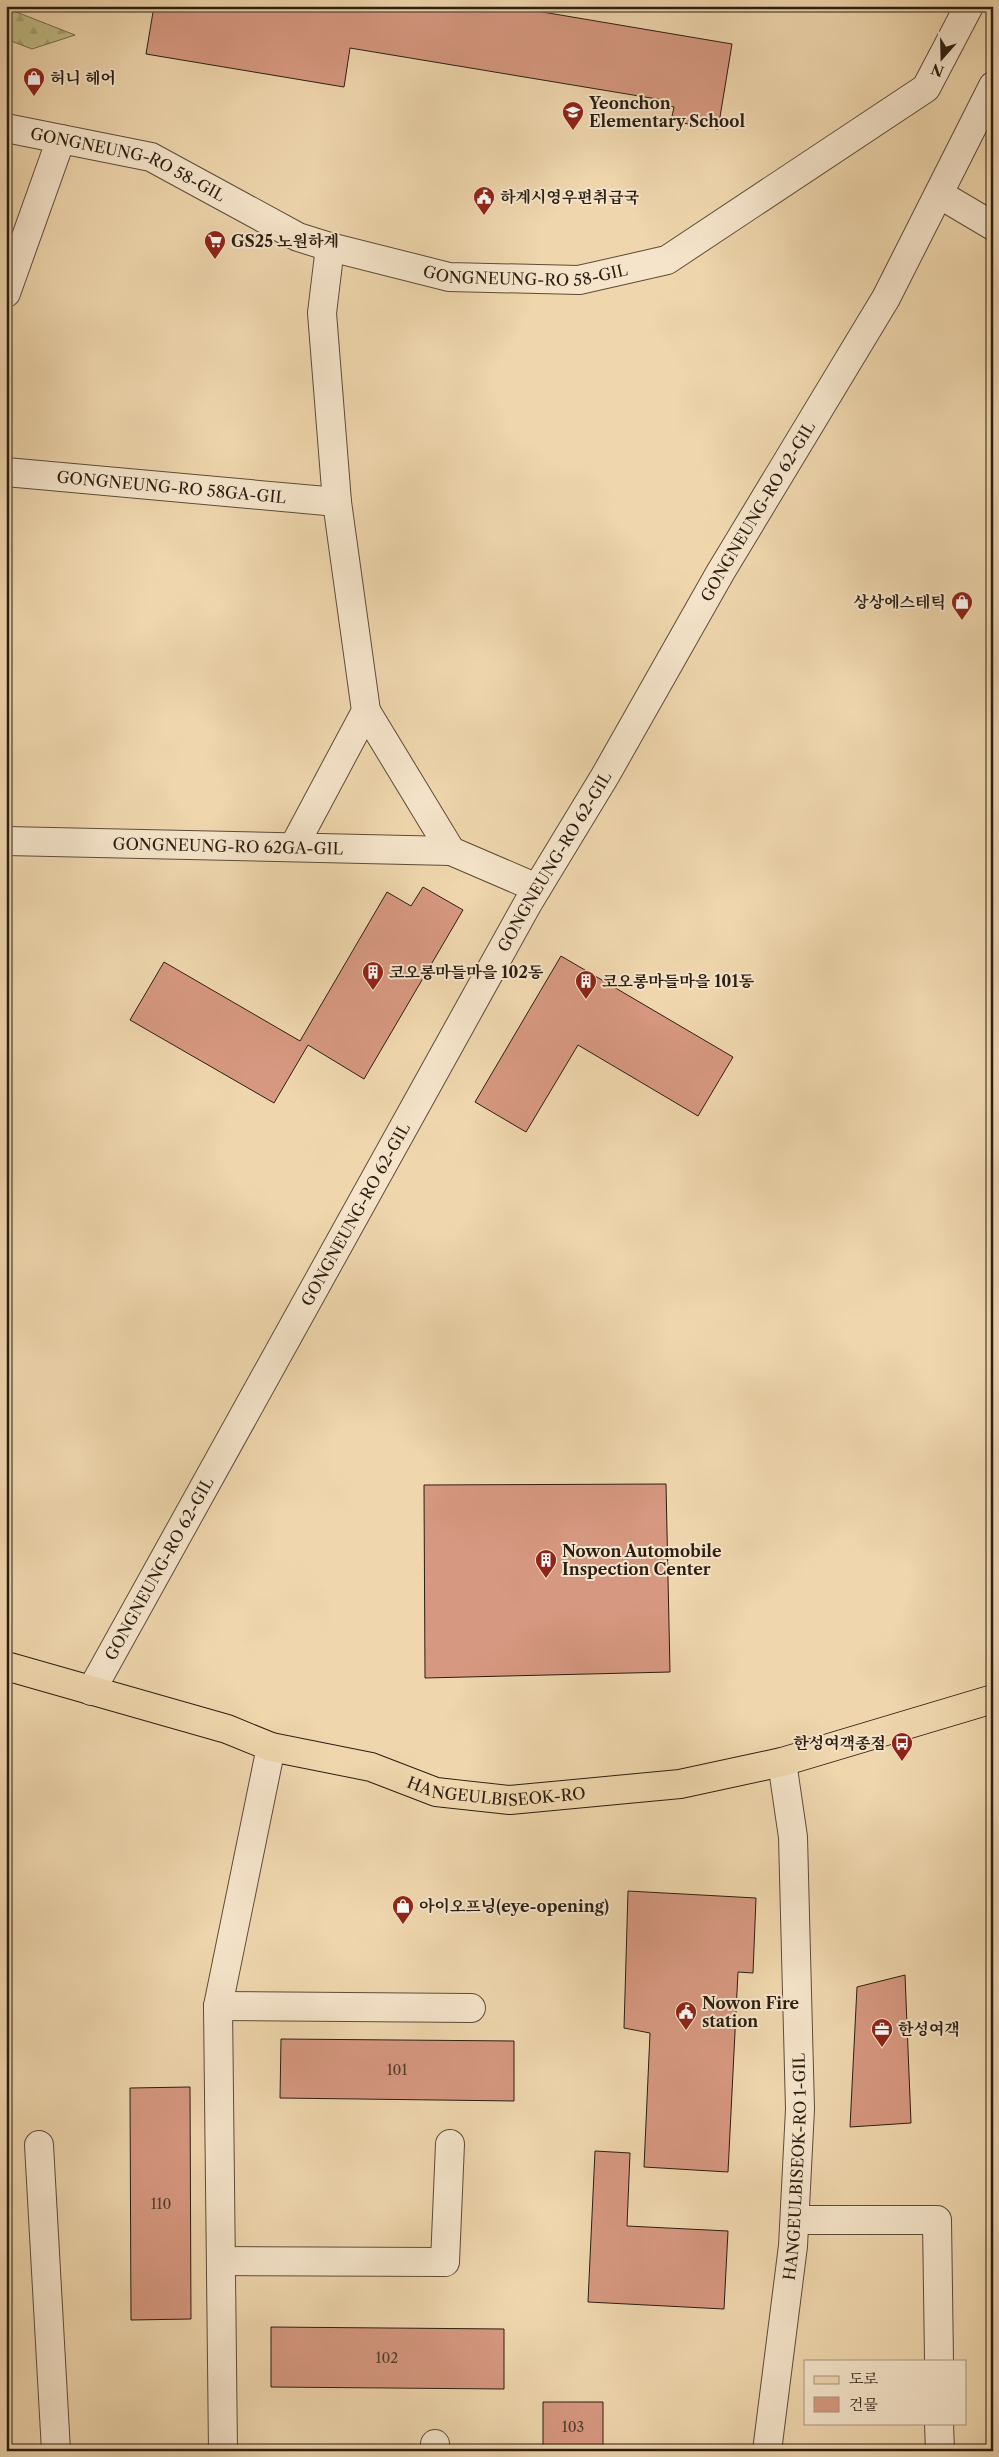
<svg xmlns="http://www.w3.org/2000/svg" width="999" height="2457" font-family="'Libre Caslon Text','Noto Serif KR',serif">
  <style>
    .forest { fill: url(#forest-firs); stroke: #766d4c }
    .building { fill: #d69880; stroke: #2c1e12 }
    .lines { fill: none; stroke-linecap: round; stroke-linejoin: round }
    .minor-casing { stroke: #5d4c39; stroke-width: 30 }
    .major-casing { stroke: #2c1e12; stroke-width: 30 }
    .minor { stroke: #f5e4ca; stroke-width: 28 }
    .major { stroke: #efd6ad; stroke-width: 28 }
    .labels { text-anchor: middle; stroke-width: 4; stroke-linejoin: round; paint-order: stroke }
    .number-label { font-size: 14px; fill: #563c2e }
    .poi-label { font-size: 16px; font-weight: bold; fill: #2c1e12; stroke: #f5e4ca; text-anchor: start }
    .street-label { font-size: 16px; fill: #2c1e12; stroke: #f5e4ca }
  </style>
  <defs>
    <pattern id="forest-firs" width="22" height="20" patternUnits="userSpaceOnUse" patternTransform="scale(1.25)"><rect width="22" height="20" fill="#c1bc85"/><path d="M5 1l3.5 6h-7zM16 11l3.5 6h-7z" fill="#a6a172"/></pattern>
  </defs>
  <rect width="100%" height="100%" fill="#efd6ad"/>
  <filter id="stains"><feTurbulence type="fractalNoise" baseFrequency=".004" numOctaves="4"/><feColorMatrix values="0 0 0 0 .2 0 0 0 0 .09 0 0 0 0 .02 0 0 0 .5 -.17"/></filter>
  <radialGradient id="worn" r=".72"><stop offset=".6" stop-color="#630" stop-opacity="0"/><stop offset="1" stop-color="#630" stop-opacity=".3"/></radialGradient>
  <path class="forest" d="M6,8L75,35L32,49L6,39Z"/>
  <path class="building" d="M154,6H507L732,44L718,129L671,121L674,107L663,105V100L350,48L344,87L146,54Z
    M423,887L463,910L364,1079L308,1045L274,1103L130,1020L164,962L300,1041L387,892L411,906Z
    M561,956L733,1057L698,1116L578,1045L526,1132L475,1102Z
    M666,1484L670,1672L425,1678L424,1485Z
    M628,1891L756,1898L753,1973L738,1972L728,2172L644,2167L650,2033L624,2028Z
    M905,1975L911,2123L850,2127L857,1987Z
    M281,2039L514,2041V2101L280,2098Z
    M190,2087L191,2319L131,2320L130,2088Z
    M595,2151L630,2153L627,2226L728,2231L724,2309L588,2302Z
    M271,2327L504,2329V2389L271,2387Z
    M543,2402H603V2451H543Z"/>
  <g class="lines">
    <g class="minor-casing">
      <g id="minor">
        <path id="s1" d="M6,128L151,157L298,237L330,247L449,277L579,280L667,260L926,88L969,6"/>
        <path d="M939,194L993,226"/>
        <path d="M6,293L61,139"/>
        <path id="s2" d="M6,472L337,502"/>
        <path d="M366,711L451,851"/>
        <path id="s3" d="M6,841L451,851L537,888"/>
        <path d="M294,846L366,711L337,502L322,313L330,247"/>
        <path id="s4" d="M91,1691L528,903L605,776L720,573L886,298L993,86"/>
        <path d="M218,2006L471,2008"/>
        <path d="M39,2145L56,2451"/>
        <path d="M795,2220H937L939,2361"/>
        <path d="M221,2261L445,2262L450,2144"/>
        <path d="M939,2423L940,2451"/>
        <path d="M223,2451L218,2006L271,1747"/>
        <path d="M435,2451V2444"/>
        <path id="s5" d="M767,2451L793,2246L800,2109L793,1837L782,1762"/>
      </g>
    </g>
    <g class="major-casing">
      <g id="major">
        <path id="s6" d="M6,1666L227,1729L271,1747L371,1767L436,1792L510,1800L680,1784L782,1762L993,1699"/>
      </g>
    </g>
    <use href="#minor" class="minor"/>
    <use href="#major" class="major"/>
  </g>
  <defs>
    <g id="shop-pin" transform="scale(1.125)"><path d="M0 17L-7.5 6A9.5 9.5 0 1 1 7.5 6Z" fill="#8f2418" stroke="#f5e4ca"/><path d="M-5-2.5h2.3a2.7 3.5 0 0 1 5.4 0H5L5.5 6h-11ZM-1.5-2.5h3a1.5 2.3 0 0 0-3 0Z" fill="#fff"/></g>
    <g id="school-pin" transform="scale(1.125)"><path d="M0 17L-7.5 6A9.5 9.5 0 1 1 7.5 6Z" fill="#8f2418" stroke="#f5e4ca"/><path d="M0-5L7-2L0 1L-7-2ZM-4 1L0 2.5L4 1V4Q0 6-4 4Z" fill="#fff"/></g>
    <g id="civic-pin" transform="scale(1.125)"><path d="M0 17L-7.5 6A9.5 9.5 0 1 1 7.5 6Z" fill="#8f2418" stroke="#f5e4ca"/><path d="M-.6-6.5H3V-4.5H.6V-3L4-1V1h2V6H-6V1h2V-1L-.6-3ZM-1.2 2.5V6h2.4V2.5Z" fill="#fff"/></g>
    <g id="supermarket-pin" transform="scale(1.125)"><path d="M0 17L-7.5 6A9.5 9.5 0 1 1 7.5 6Z" fill="#8f2418" stroke="#f5e4ca"/><path d="M-6-5.5h2.5l.6 2H6L4.5 2H-2.5L-4.4-4H-6ZM-1.5 3.2a1.3 1.3 0 1 0 .1 0ZM3 3.2a1.3 1.3 0 1 0 .1 0Z" fill="#fff"/></g>
    <g id="building-pin" transform="scale(1.125)"><path d="M0 17L-7.5 6A9.5 9.5 0 1 1 7.5 6Z" fill="#8f2418" stroke="#f5e4ca"/><path d="M-4-6H4V6H1V3H-1V6H-4ZM-2.5-4.3h1.7v1.8h-1.7ZM.8-4.3h1.7v1.8H.8ZM-2.5-1h1.7V.8h-1.7ZM.8-1h1.7V.8H.8Z" fill="#fff"/></g>
    <g id="bus-pin" transform="scale(1.125)"><path d="M0 17L-7.5 6A9.5 9.5 0 1 1 7.5 6Z" fill="#8f2418" stroke="#f5e4ca"/><path d="M-5-6H5V4H4V6H2V4H-2V6H-4V4H-5ZM-3.5-4V0h7V-4ZM-3.5 1.2v1.5H-2V1.2ZM2 1.2v1.5H3.5V1.2Z" fill="#fff"/></g>
    <g id="office-pin" transform="scale(1.125)"><path d="M0 17L-7.5 6A9.5 9.5 0 1 1 7.5 6Z" fill="#8f2418" stroke="#f5e4ca"/><path d="M-6-3h4V-5.5h4V-3h4V5H-6ZM-1-4.5V-3h2v-1.5ZM-6 0V1H6V0Z" fill="#fff"/></g>
  </defs>
  <g fill-rule="evenodd">
    <use href="#shop-pin" x="34" y="78"/>
    <use href="#school-pin" x="573" y="112"/>
    <use href="#civic-pin" x="484" y="197"/>
    <use href="#supermarket-pin" x="215" y="241"/>
    <use href="#shop-pin" x="962" y="602"/>
    <use href="#building-pin" x="373" y="972"/>
    <use href="#building-pin" x="586" y="981"/>
    <use href="#building-pin" x="546" y="1560"/>
    <use href="#bus-pin" x="902" y="1743"/>
    <use href="#shop-pin" x="403" y="1906"/>
    <use href="#civic-pin" x="686" y="2012"/>
    <use href="#office-pin" x="882" y="2029"/>
  </g>
  <g class="labels">
    <g class="number-label">
      <text x="397" y="2075">101</text>
      <text x="161" y="2209">110</text>
      <text x="387" y="2363">102</text>
      <text x="573" y="2432">103</text>
    </g>
    <g class="poi-label">
      <text x="50" y="84">허니 헤어</text>
      <text x="589" y="109">Yeonchon<tspan x="589" dy="18">Elementary School</tspan></text>
      <text x="500" y="203">하계시영우편취급국</text>
      <text x="231" y="247">GS25 노원하계</text>
      <text x="946" y="608" text-anchor="end">상상에스테틱</text>
      <text x="389" y="978">코오롱마들마을 102동</text>
      <text x="602" y="987">코오롱마들마을 101동</text>
      <text x="562" y="1557">Nowon Automobile<tspan x="562" dy="18">Inspection Center</tspan></text>
      <text x="886" y="1749" text-anchor="end">한성여객종점</text>
      <text x="419" y="1912">아이오프닝(eye-opening)</text>
      <text x="702" y="2009">Nowon Fire<tspan x="702" dy="18">station</tspan></text>
      <text x="898" y="2035">한성여객</text>
    </g>
    <g class="street-label">
      <text dy="6" stroke="none"><textPath href="#s1" startOffset="128">GONGNEUNG-RO 58-GIL</textPath></text>
      <text dy="6" stroke="none"><textPath href="#s1" startOffset="548">GONGNEUNG-RO 58-GIL</textPath></text>
      <text dy="6" stroke="none"><textPath href="#s2" startOffset="166">GONGNEUNG-RO 58GA-GIL</textPath></text>
      <text dy="6" stroke="none"><textPath href="#s4" startOffset="1355">GONGNEUNG-RO 62-GIL</textPath></text>
      <text dy="6" stroke="none"><textPath href="#s3" startOffset="222">GONGNEUNG-RO 62GA-GIL</textPath></text>
      <text dy="6" stroke="none"><textPath href="#s4" startOffset="950">GONGNEUNG-RO 62-GIL</textPath></text>
      <text dy="6" stroke="none"><textPath href="#s4" startOffset="545">GONGNEUNG-RO 62-GIL</textPath></text>
      <text dy="6" stroke="none"><textPath href="#s4" startOffset="140">GONGNEUNG-RO 62-GIL</textPath></text>
      <text dy="6" stroke="none"><textPath href="#s6" startOffset="509">HANGEULBISEOK-RO</textPath></text>
      <text dy="6" stroke="none"><textPath href="#s5" startOffset="286">HANGEULBISEOK-RO 1-GIL</textPath></text>
    </g>
  </g>
  <rect width="999" height="2457" fill="none" stroke="#efd6ad" stroke-width="25"/>
  <rect x="8" y="8" width="984" height="2442" fill="none" stroke="#2c1e12" stroke-width="2.5"/>
  <rect x="12" y="12" width="974" height="2432" fill="none" stroke="#2c1e12"/>
  <rect x="804" y="2360" width="162" height="65" fill="#f5e4ca" stroke="#a59580"/>
  <rect x="814" y="2376" width="25" height="8" fill="#efd6ad" stroke="#a59580"/>
  <text x="849" y="2384" font-size="15" fill="#2c1e12">도로</text>
  <rect x="814" y="2397" width="25" height="15" fill="#d69880" stroke="#a59580"/>
  <text x="849" y="2410" font-size="15" fill="#2c1e12">건물</text>
  <g transform="translate(942 58) rotate(200)" stroke="#f5e4ca" stroke-width="4" paint-order="stroke">
  <path d="M0-4L9 19L0 12L-9 19Z" fill="#2c1e12"/>
  <text y="-8" font-size="14" font-weight="bold" text-anchor="middle" fill="#2c1e12">N</text>
  </g>
  <rect width="100%" height="100%" filter="url(#stains)"/>
  <rect width="100%" height="100%" fill="url(#worn)"/>
</svg>
